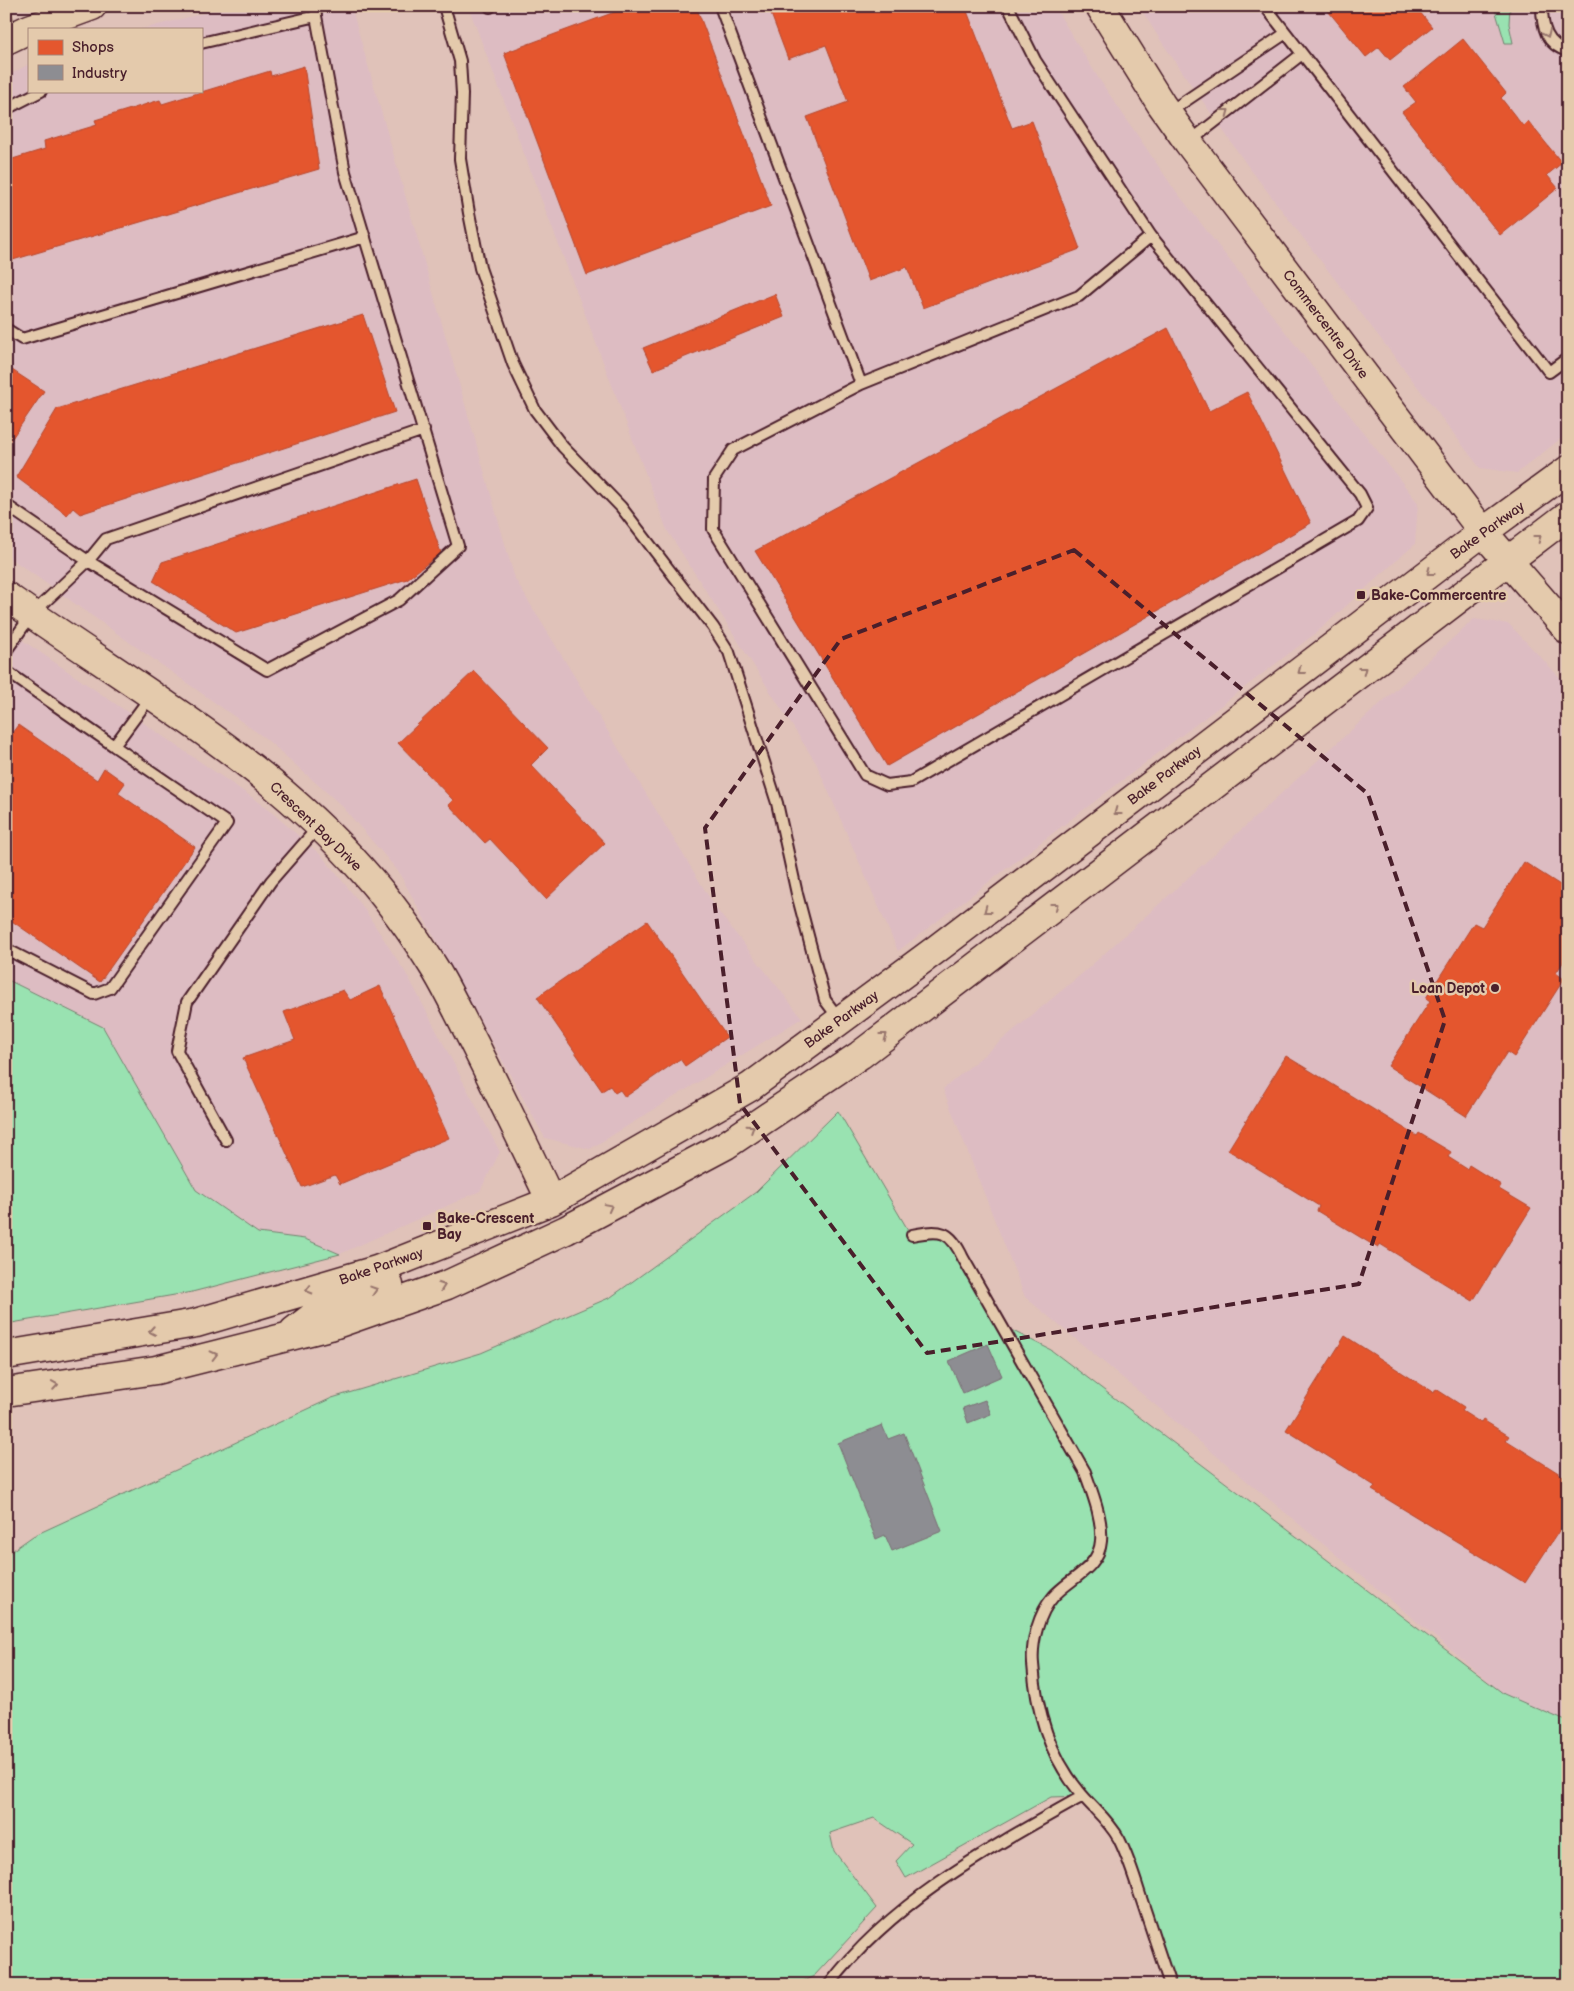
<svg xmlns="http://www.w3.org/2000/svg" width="1574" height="1991" font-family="'Balsamiq Sans',sans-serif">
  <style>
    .built { fill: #ddbcc2 }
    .green { fill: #99e2b1; stroke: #72806e }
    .shops { fill: #e4572e; stroke: #b6462d }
    .industry { fill: #8d8d92; stroke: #796c73 }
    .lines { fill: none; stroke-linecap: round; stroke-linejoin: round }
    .lane-casing { stroke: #4a1f2b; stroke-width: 14 }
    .secondary-casing { stroke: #4a1f2b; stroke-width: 31 }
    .lane { stroke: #e4caac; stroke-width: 10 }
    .secondary { stroke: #e4caac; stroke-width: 28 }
    .oneway { stroke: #97746c }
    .marked { fill: none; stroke: #4a1f2b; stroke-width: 4; stroke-dasharray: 10 6; stroke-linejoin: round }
    .poi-dot { fill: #4a1f2b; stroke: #e4caac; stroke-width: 2 }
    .labels { text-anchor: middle; stroke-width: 5; stroke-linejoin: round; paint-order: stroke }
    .street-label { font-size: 14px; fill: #4a1f2b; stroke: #e4caac }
    .poi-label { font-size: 14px; font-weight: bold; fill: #4a1f2b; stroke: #e4caac; text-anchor: start }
  </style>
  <rect width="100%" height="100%" fill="#e0c2b9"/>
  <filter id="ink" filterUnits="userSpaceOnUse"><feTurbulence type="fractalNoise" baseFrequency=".02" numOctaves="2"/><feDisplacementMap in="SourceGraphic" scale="10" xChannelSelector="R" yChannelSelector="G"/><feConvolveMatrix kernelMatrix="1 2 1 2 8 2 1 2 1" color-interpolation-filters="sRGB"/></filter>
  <g filter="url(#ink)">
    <path class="built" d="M232,6H351L515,579L717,910L802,1018L590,1149L545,1138L398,871L341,805L265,738L6,555V77L29,64V91H201V29H142Z
      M468,6H1054L1099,79L1172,186L1418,503L1415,544L1316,633L898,951L816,763L667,530Z
      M1139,6H1568V433L1517,473L1480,468L1247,165L1161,41Z
      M1474,619L1509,624L1568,686V1722L1504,1694L1025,1297L943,1089L1084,972Z
      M6,629L262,804L322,856L361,904L409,978L500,1152L480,1191L340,1254L305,1239L258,1233L196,1190L103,1027L6,979Z"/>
    <path class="green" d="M1494,6H1510L1509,24L1513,43H1505Z
      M6,979L103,1027L196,1190L258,1233L305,1239L340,1254L192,1292L6,1324Z
      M838,1111L911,1235L939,1232L956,1243L1001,1325L1051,1350L1504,1694L1568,1722V1985H1395L1383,1979L1363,1985H1170L1126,1853L1083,1796L1051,1797L906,1878L896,1861L912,1844L874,1818L830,1833L834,1851L877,1908L814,1976L795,1985H6V1555L33,1536L332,1398L481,1353L611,1297L756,1192Z"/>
    <path class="shops" d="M631,6H696L771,206L587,275L504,53Z
      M768,6H965L1012,128L1032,121L1080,249L923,308L907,267L869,281L807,117L848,102L826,45L788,59Z
      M1324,6H1415L1432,27L1390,60L1379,47L1366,57Z
      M1463,39L1506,93L1501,98L1523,126L1528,121L1562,163L1547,175L1558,188L1500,235L1402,112L1416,102L1404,87Z
      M304,66L319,169L6,262V161L45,149L44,141L97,125L95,120L160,100L162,104L270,71L271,76Z
      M775,294L784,317L653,370L643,348Z
      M363,315L395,412L80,514L73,508L67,515L16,477L57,409Z
      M1168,328L1209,411L1247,392L1311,523L887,766L755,551Z
      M6,366L44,391L6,447Z
      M416,479L441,553L407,579L236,633L153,581L162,562Z
      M474,671L548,748L531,765L605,843L546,899L490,839L485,843L449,805L453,800L398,743Z
      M18,725L97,780L104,768L125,783L118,793L195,847L100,982L6,917V741Z
      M1524,862L1568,890V955L1556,973L1564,979L1514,1057L1507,1052L1466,1116L1388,1066L1430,1001L1426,998L1474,923L1482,927Z
      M647,921L727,1037L685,1066L680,1059L625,1097L620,1090L615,1093L610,1086L602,1091L537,997Z
      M380,986L449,1138L340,1184L335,1175L302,1187L243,1058L295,1040L284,1012L343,990L350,1000Z
      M1286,1056L1417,1136L1419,1133L1451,1152L1448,1157L1467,1169L1469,1165L1501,1185L1499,1189L1531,1208L1473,1301L1380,1244L1378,1248L1317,1211L1319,1206L1228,1150Z
      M1345,1336L1434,1393L1436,1389L1464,1407L1462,1411L1481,1423L1483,1420L1509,1436L1506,1440L1568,1479V1517L1525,1583L1372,1490L1375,1486L1286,1430Z"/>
    <path class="industry" d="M988,1344L1002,1376L963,1393L949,1361Z
      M985,1400L991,1414L968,1423L963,1408Z
      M882,1425L888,1439L904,1433L942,1531L892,1551L885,1535L876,1539L838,1443Z"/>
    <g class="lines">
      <g class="lane-casing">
        <path id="lane" d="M315,6L316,16
          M444,6L460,61L462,94L460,159L469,213L480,268L513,364L535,410L563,447L621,507L713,627L729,652L777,803L797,894L825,1000L840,1020
          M720,6L861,384
          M1008,6L1035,60L1151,236L1360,494L1367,508L1358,521L911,782L887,785L865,775L713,529L714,479L733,450L861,384L1079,296L1151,236
          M1265,6L1549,372L1568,358
          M1542,6C1542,27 1546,45 1568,51
          M490,7L491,6
          M6,18L12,36
          M6,109L41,91
          M1169,112L1286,33
          M1189,142L1302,54
          M6,329L22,339L365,237
          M6,505L88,561L267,670L399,600L458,546L345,172L316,16L201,43
          M6,651L32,614L88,561L106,539L424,430
          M6,671L114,746L151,696
          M6,949L94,994L110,988L227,823L114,746
          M226,1140L177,1051L187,1002L271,881L319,826
          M912,1235C941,1229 950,1230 963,1258L1085,1472C1092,1492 1103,1519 1101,1541C1099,1569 1068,1579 1053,1597C1039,1613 1031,1642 1033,1664C1036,1710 1049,1754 1078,1790C1091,1807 1108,1819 1119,1839C1128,1857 1134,1876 1140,1895C1150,1925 1160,1955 1170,1985
          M829,1985C893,1900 992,1847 1083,1796"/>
      </g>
      <g class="secondary-casing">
        <path id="secondary" d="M1100,6L1161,104L1188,142L1483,532L1568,630
          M29,29L92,6
          M6,40L29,29
          M6,596C128,683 263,757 363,871C390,901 414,935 435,969C449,992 461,1018 474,1043C500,1095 526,1148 551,1201
          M294,1331L325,1307L389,1285
          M6,1355L196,1323L377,1270L551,1201L750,1087L934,951L1483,532L1568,470
          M6,1392L156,1370L330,1326L447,1285L566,1230L726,1145L860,1055L1568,515"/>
      </g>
      <use href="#lane" class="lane"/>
      <use href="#secondary" class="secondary"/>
    </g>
    <defs><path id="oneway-chevron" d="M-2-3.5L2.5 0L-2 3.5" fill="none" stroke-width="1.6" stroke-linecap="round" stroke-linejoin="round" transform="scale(1.25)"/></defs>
    <g class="oneway">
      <use href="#oneway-chevron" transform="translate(1547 34) rotate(65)"/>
      <use href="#oneway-chevron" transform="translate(1226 112) rotate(-37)"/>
      <use href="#oneway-chevron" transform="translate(1538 538) rotate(-37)"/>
      <use href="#oneway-chevron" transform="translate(1430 572) rotate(143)"/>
      <use href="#oneway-chevron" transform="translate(1363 670) rotate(-37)"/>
      <use href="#oneway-chevron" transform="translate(1301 671) rotate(143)"/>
      <use href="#oneway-chevron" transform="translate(1117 812) rotate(143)"/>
      <use href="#oneway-chevron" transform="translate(1055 906) rotate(-37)"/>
      <use href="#oneway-chevron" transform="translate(987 910) rotate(143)"/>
      <use href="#oneway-chevron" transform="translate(884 1036) rotate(-37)"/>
      <use href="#oneway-chevron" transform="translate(751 1128) rotate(-33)"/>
      <use href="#oneway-chevron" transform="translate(609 1207) rotate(-28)"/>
      <use href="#oneway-chevron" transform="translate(442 1286) rotate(-20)"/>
      <use href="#oneway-chevron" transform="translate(309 1290) rotate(164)"/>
      <use href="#oneway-chevron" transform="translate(374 1290) rotate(-18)"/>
      <use href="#oneway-chevron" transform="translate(152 1331) rotate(170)"/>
      <use href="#oneway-chevron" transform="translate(214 1355) rotate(-14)"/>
      <use href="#oneway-chevron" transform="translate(55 1385) rotate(-9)"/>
    </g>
  </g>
  <path class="marked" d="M1074,550L1368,794L1445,1020L1359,1284L927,1353L740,1104L705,828L841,639Z"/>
  <g class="poi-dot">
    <rect x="1356" y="590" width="10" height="10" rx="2.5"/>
    <circle cx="1495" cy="988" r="5"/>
    <rect x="422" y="1221" width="10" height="10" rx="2.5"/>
  </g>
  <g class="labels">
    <g class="street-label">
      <text transform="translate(1326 324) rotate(53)" y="5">Commercentre Drive</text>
      <text transform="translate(1487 530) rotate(-36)" y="5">Bake Parkway</text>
      <text transform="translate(1164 775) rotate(-37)" y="5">Bake Parkway</text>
      <text transform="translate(316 826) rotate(44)" y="5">Crescent Bay Drive</text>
      <text transform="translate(841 1019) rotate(-36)" y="5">Bake Parkway</text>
      <text transform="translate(381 1266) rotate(-19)" y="5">Bake Parkway</text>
    </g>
    <g class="poi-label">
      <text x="1371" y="600">Bake-Commercentre</text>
      <text x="1485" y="993" text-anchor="end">Loan Depot</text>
      <text x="437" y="1223">Bake-Crescent<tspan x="437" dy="16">Bay</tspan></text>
    </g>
  </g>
  <rect width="1574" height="1991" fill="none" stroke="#e4caac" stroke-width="25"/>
  <rect x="12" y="12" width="1549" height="1966" fill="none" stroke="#4a1f2b" stroke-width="2" filter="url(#ink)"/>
  <rect x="28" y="28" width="175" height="65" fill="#e4caac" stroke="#a68678"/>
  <rect x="38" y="40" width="25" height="15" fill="#e4572e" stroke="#a68678"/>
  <text x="72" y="52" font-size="15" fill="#4a1f2b">Shops</text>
  <rect x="38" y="65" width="25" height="15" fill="#8d8d92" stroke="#a68678"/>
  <text x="72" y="78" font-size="15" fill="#4a1f2b">Industry</text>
</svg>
